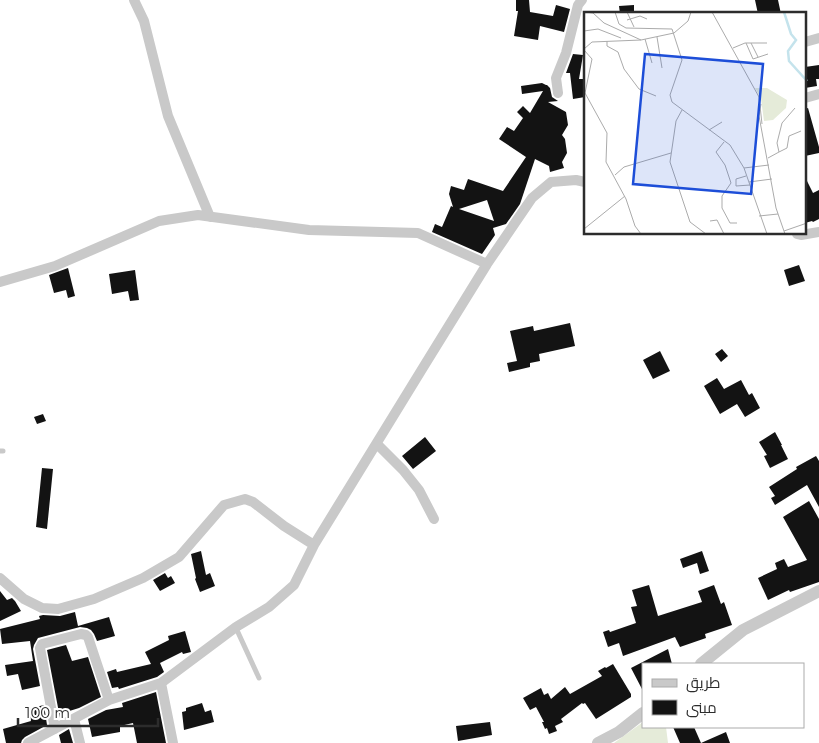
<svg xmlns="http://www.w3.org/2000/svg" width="819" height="743" font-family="Montserrat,Cairo,sans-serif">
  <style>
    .green { fill: #e5ebd9 }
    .building { fill: #131313; fill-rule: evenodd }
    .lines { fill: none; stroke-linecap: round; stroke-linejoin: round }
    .service { stroke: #c9c9c9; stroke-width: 5 }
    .minor { stroke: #c9c9c9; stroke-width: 10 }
    .tertiary { stroke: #c9c9c9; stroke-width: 12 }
    .inset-river { fill: none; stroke: #c4e3ec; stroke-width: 2.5 }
    .inset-road { fill: none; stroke: #ababab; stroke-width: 1 }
    .view { fill: #1d4ed8; fill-opacity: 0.15; stroke: #1d4ed8; stroke-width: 2.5 }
    .inset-edge { fill: none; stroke: #2c2c2c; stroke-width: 2.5 }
  </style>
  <rect width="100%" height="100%" fill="#fff"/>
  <path class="green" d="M643,722V727H666L668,743H614Z"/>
  <path class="building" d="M516,0H529L530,12L553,16L556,5L570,9L564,32L540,26L538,40L514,36L518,11H516Z
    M755,0H778L781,14H758Z
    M634,5V14H620L619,6Z
    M573,54L583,55L579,79H585V97L573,99L570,73H566Z
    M819,65V79H816L817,86L805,88V67Z
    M542,83L546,85H547L550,88L552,97L558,101L548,102L566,112L568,125L562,135L565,139L567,153L562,162L564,168L550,172L549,166L535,159L520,204L506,224L493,228L495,235L482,254L432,232L435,224L442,227L451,206L453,207L449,194L451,186L464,190L468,179L503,191L526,157L499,139L507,127L514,131L523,118L517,112L523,106L530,113L543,91L522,94L521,86ZM487,200L494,221L459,209Z
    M808,108L819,147V153L805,156V109Z
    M805,177L813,193L819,190V219L813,222L812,221L805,223Z
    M799,265L805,281L789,286L784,270Z
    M68,268L75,296L68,298L66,290L54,293L49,275Z
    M135,270L139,300L130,301L128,291L112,294L109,274Z
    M570,323L575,346L539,354L540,361L530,363V367L509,372L507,363L517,361L510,331L533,326L534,331Z
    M722,349L728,356L721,362L715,354Z
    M660,351L670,371L653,379L643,360Z
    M717,378L724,389L741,380L749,395L752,393L760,408L745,417L737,404L720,414L704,386Z
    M43,414L46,421L37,424L34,417Z
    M775,432L782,445H781L788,459L770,468L764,456L767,455L759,442Z
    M425,437L436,451L413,469L402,456Z
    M816,456L819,461V507L807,485L775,505L771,498L775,496L769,487L797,469L796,467Z
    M42,468L53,469L47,529L36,527Z
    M809,501L819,519V582L790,592L789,590L768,600L758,578L777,569L775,563L784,559L788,567L807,560L783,517Z
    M201,551L206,575L210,573L215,586L200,592L195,579L196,578L191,554Z
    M702,551L709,571L700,574L697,563L683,568L680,559Z
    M165,573L168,578L171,576L175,583L160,591L153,580Z
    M649,585L658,616L702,602L698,591L714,585L721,604L724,602L732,625L705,634L706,638L680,647L675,637L623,656L619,643L608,647L603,632L609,630L610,632L636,623L631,607L637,606L632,590Z
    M0,591L7,600L12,598L15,601L21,611L0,621Z
    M75,612L78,626L109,617L115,636L97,641L94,634L91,630L87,628L80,627L38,638L34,645L33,649L40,686L22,690L18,674L7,676L5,665L33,661L30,641L2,644L0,629L40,619L39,616L43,615L60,616Z
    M185,631L191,652L183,654L182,652L160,663L164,672L157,677L119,689L118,687L112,688L107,672L116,669L117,672L151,664L145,652L169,640L168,636Z
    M66,645L72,661L88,657L101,697L79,708L63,713L64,716L60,718L47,650Z
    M668,649L672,664H643V691L631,668Z
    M613,664L631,694V697L596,719L585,703L583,704L582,703L561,719L563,722L555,726L557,731L549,734L547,728L545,729L542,722H544L536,707L530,710L523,698L541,688L544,695L548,693L551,699L565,687L570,694L602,676L598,671L605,667L606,668Z
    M156,692L166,743H137L133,723L120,726V732L92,737L88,719L106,710L123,707L122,703Z
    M202,703L205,712L211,710L214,722L184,730L182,712L186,711V708Z
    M44,705L47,725L25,737L22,740L21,743H6L3,729L31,721L28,709Z
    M490,722L492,735L458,741L456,726Z
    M673,727H694L701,743H680Z
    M69,729L73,743H61L59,735Z
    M726,732L730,743H701Z"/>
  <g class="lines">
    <path class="service" d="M0,451H3
      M236,628L259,678"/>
    <path class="minor" d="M134,0L144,21L168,116L210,217
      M805,42L819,38
      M558,93L556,78L566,53L578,5L582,0
      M805,98L819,94
      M797,234L801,235L819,232
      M0,282L55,266L159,221L198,215L309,230L418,233L487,264
      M377,444L403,470L419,490L434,519
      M0,578L24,599L42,608L58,609L94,599L143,578L179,557L224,505L245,499L253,502L284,526L314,545
      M74,719L80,743
      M55,729L40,648L42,644L81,634L86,635L88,637L109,700
      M28,743L109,700L161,683
      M173,743L161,683L236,627L269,607L294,585L314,545L424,366L487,264L532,198L551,182L576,180L585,182"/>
    <path class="tertiary" d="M701,664L743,630L819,591
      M598,743L619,732L643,713"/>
  </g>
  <g transform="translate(584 12)">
    <rect width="222" height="222" fill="#fff"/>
    <path d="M171,76H183L203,88L202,96L189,108L180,109L177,87Z" fill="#e5ebd9"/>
    <path class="inset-river" d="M200,0L207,22L212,28L204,39L205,49L223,69"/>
    <path class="inset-road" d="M1,0L9,1L20,11L57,28M31,0L35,12L42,16L88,17L98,48L86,83L88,90L146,133L160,156L185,153M43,0L50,15M128,0L175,85L178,112M43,8L56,4L63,7M0,19L14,17L37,26M73,25L78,56M61,27L68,51M23,29V34L34,40L40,57L55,77L72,84M162,31L169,47L184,42M167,31L174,45M149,36L161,31H183M0,37L8,30L57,28L90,21L104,9L107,0M0,38L8,47L1,81L23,121L22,150L42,187L51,214L57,222M177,92L175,104L192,196L201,222M98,98L92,109L86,150L106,210L122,222M125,118L138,110M140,130L132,140L141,153L147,171L138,184V196L146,211H153M195,140L203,136L205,124L217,119M184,146L195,140L193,131L198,111L211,96M160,156L183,222M31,163L40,155L87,141M162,164L152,167V174L166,173M165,170L188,167M175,204L194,202M126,209L133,208L140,222M0,217L41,184M200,219L223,211"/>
    <path class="view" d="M61,42L179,52L167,182L49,172Z"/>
    <rect width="222" height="222" class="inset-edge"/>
  </g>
  <rect x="642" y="663" width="162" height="65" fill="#ffffff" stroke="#ababab"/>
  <rect x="652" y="679" width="25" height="8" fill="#c9c9c9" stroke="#ababab"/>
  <text x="686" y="688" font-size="15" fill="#2c2c2c">طريق</text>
  <rect x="652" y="700" width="25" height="15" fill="#131313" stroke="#ababab"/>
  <text x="686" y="713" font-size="15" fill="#2c2c2c">مبنى</text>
  <path d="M18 718v8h140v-8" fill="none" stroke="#2c2c2c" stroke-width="2.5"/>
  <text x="25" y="718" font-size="15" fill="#2c2c2c" stroke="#ffffff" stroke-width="4" paint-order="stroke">100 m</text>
</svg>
